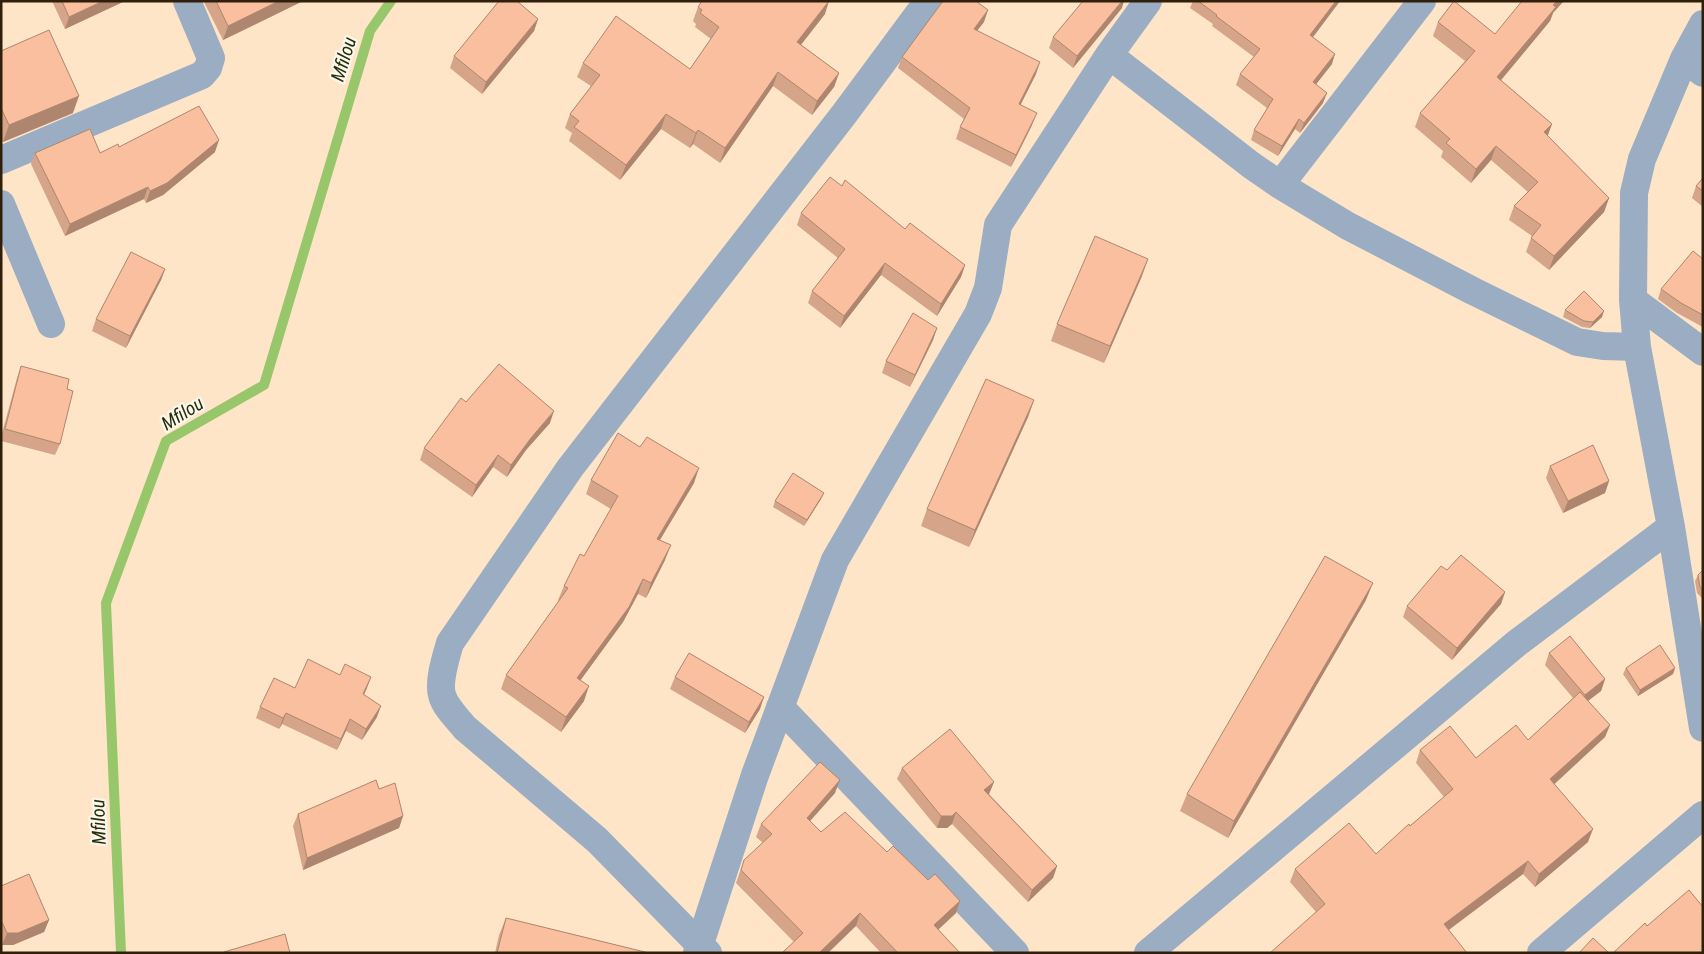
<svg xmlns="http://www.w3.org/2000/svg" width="1704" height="954" font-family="'Roboto Condensed',sans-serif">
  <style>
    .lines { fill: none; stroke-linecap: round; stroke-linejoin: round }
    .stream { stroke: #98c66b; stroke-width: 10 }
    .street { stroke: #9aadc2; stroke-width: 28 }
    .wall { fill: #d6a488 }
    .shaded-wall { fill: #ae866f }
    .building { fill: #f9bf9e; stroke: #ae866f }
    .labels { text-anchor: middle; stroke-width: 4.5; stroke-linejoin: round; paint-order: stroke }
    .water-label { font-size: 19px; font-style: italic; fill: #1e2f0a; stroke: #fef5eb }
  </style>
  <rect width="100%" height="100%" fill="#ffe5c7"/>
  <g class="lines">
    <path class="stream" d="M121,953L106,603L166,441L264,385L370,31L391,1"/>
    <path class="street" d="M1703,24L1684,59L1642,159L1634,193L1633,300L1637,347L1671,527L1703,728
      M1109,55L1251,165L1280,185L1348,226L1473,291L1577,342L1603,346L1637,347
      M1684,59L1703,73
      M1,160L202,75L208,68L211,58L187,1
      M1280,185L1422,1
      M1,204L51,324
      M1633,300L1703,352
      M780,707L1015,953
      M697,953L755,775L835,560L978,314L988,288L998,225L1109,55L1148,1
      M708,953L597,840L465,728C457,718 445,707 442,695C438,681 446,657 450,643L570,468L845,113L928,1
      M1148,953L1517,643L1671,527
      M1541,953L1703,815"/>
  </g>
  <path class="wall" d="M52,1H125L65,29Z
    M205,1H303L223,40L204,2Z
    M1193,1H1340L1313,37L1332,64L1316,84L1323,103L1300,133L1295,129L1278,156L1251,140L1254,130L1267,108L1236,85L1240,74L1254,57L1212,26L1213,24L1190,8Z
    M698,7L825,14L801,45L839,73L834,87L812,115L773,86L720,163L693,144L690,148L661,129L620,180L569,141L572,133L565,128L570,114L591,86L577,77L583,63L690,69L711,39L695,27L696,24L693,21Z
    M1122,8L1073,68L1049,48L1053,37Z
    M1553,13L1550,21L1501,80L1552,124L1547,135L1609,198L1604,212L1549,270L1526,252L1531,238L1532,236L1509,220L1514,206L1528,192L1491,160L1471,183L1441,157L1443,151L1415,127L1420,113L1465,61L1433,36L1438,22L1495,34Z
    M538,19L534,31L482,94L450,68L454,56Z
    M984,22L977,30L1036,74L1020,105L1032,125L1011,167L956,139L960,127L964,119L898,68L902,57Z
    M1,51L73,113L3,142L1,139Z
    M119,147L215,152L163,195L146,203L144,199L65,236L31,164L35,153H100Z
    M1703,178V207L1692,198L1696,186Z
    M842,186L905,229L965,265L961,277L937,316L881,275L840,328L808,303L812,291L838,258L797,225L801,213Z
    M1703,259V328L1701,326L1677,313L1658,299L1661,289Z
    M165,269L161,280L126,348L92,331L96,319Z
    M1142,276L1104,363L1051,341L1057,324Z
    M1565,310L1602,317L1590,328L1582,327L1563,317Z
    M937,328L933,340L910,387L882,373L886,361Z
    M21,366L67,389L60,444L55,455L1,441V437L17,378Z
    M1034,400L1028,417L969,547L921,526L927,509Z
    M466,402L550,423L526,450L507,477L493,467L472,497L420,460L424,448Z
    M1550,466L1609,481L1605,493L1563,513L1546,478Z
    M591,480L694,483L660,540L665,560L646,598L638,594L623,622L580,680L584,701L561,732L501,689L506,675L559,601L558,600L564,586L584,556L611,509L586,494Z
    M821,499L804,526L773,507L775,501Z
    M1447,570L1505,592L1501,604L1452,660L1403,617L1407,606Z
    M1703,570V599L1697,593L1695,581L1698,575Z
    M1366,600L1228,838L1180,811L1187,794Z
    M1549,653L1605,679L1601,691L1588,701L1610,725L1605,737L1554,784L1588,842L1535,887L1523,874L1449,930L1316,912L1290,882L1295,869L1376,854L1444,797L1416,763L1420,750L1476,758L1528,740L1573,698L1545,665Z
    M1626,668H1675L1673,674L1638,696L1623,674Z
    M675,677L760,709L745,733L670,689Z
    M295,688H367L364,695L377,717L362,740L346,731L337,750L282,724L279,729L256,718L260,707Z
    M902,768L994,782L989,794L1057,866L1053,878L1028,902L952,824L947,828H937L897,779Z
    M379,789L403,816L399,828L303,870L293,826L298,814Z
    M835,793L810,821L821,832L887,852L928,880L960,901L956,913L938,930L960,953H881L856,926L794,942L736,883L744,860L763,843L756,837L761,824Z
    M1,886L49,920L44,932L13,945H2L1,942Z
    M506,918L649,953H495L499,935Z"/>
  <path class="shaded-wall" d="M103,1H125L65,29L69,17Z
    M279,1H303L223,40L228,26Z
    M829,1L825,14L792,56L797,42Z
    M1122,1H1124L1122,8L1073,68L1077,56Z
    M1336,1H1340L1307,45L1310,35Z
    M1557,1H1564L1553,13L1550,21L1492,91L1497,77Z
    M988,10L984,22L969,41L974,29Z
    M538,19L534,31L482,94L486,82Z
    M1335,54L1332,64L1310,92L1313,82Z
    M1040,62L1036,74L1015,116L1019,104Z
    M778,72L773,86L720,163L725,148Z
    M839,73L834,87L812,115L817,101Z
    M1327,93L1323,103L1300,133L1304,123Z
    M79,96L73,113L3,142L9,125Z
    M1037,113L1032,125L1011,167L1016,155Z
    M666,114L661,129L620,180L626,165Z
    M1299,119L1295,129L1278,156L1282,146Z
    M1552,124L1547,138L1544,132Z
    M698,130L693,144L690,148L696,133Z
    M219,140L215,152L163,195L146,203L150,191Z
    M1496,146L1491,160L1471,183L1476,169Z
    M148,187L144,199L65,236L70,224Z
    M1609,198L1604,212L1549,270L1554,256Z
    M1148,259L1142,276L1104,363L1110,346Z
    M885,263L881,275L840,328L844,316Z
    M965,265L961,277L937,316L941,304Z
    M165,269L161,280L126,348L130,336Z
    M1604,311L1602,317L1590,328L1593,322Z
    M937,328L933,340L910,387L915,375Z
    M1034,400L1028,417L969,547L975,530Z
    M554,411L550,423L526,450L507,477L511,465L531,438Z
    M498,455L493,467L472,497L476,485Z
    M699,468L694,483L652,553L657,539Z
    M1609,481L1605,493L1563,513L1568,501Z
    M824,493L821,499L804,526L807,520Z
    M671,545L665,560L646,598L651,583Z
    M643,579L638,594L623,622L572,692L577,678Z
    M1373,583L1366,600L1228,838L1234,821Z
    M1505,592L1501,604L1452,660L1457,648Z
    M1675,668L1673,674L1638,696L1640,690Z
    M371,677L367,688L358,706L363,694Z
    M1605,679L1601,691L1580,707L1585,695Z
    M589,686L584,701L561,732L566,717Z
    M764,697L760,709L745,733L749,722Z
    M381,706L377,717L362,740L366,729Z
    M286,713L282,724L279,729L283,718Z
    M350,719L346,731L337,750L341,739Z
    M1610,725L1605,737L1546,792L1550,779Z
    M840,780L835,793L802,830L807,818Z
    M994,782L989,794L980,802L984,790Z
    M956,812L952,824L947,828H937L941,816Z
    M403,816L399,828L303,870L307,858Z
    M1593,829L1588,842L1535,887L1539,874Z
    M1528,861L1523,874L1439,937L1444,924Z
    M1057,866L1053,878L1028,902L1032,890Z
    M960,901L956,913L929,938L934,925Z
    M860,913L856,926L828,953H819Z
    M49,920L44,932L13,945H2L7,933Z"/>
  <path class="building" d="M62,1H103L69,17Z
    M216,1H279L228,26Z
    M499,1H517L538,19L486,82L454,56Z
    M702,1H829L797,42L839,73L817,101L778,72L725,148L698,130L696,133L666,114L626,165L574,127L579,121L570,114L600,75L583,63L616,16L690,69L719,27L700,13L702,10L698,7Z
    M943,1H976L988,10L974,29L1040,62L1019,104L1037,113L1016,155L960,127L970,108L902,57Z
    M1083,1H1122L1077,56L1053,37Z
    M1198,1H1336L1310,35L1335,54L1313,82L1327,93L1304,123L1299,119L1282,146L1254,130L1273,99L1240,74L1260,49L1216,16L1217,15Z
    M1454,1L1495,34L1522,1H1557L1553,5L1556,7L1497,77L1552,124L1544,132L1609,198L1554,256L1531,238L1541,225L1514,206L1538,182L1496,146L1476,169L1446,143L1450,139L1420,113L1475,51L1438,22Z
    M49,30L79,96L9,125L1,108V51Z
    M199,106L219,140L167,183L150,191L148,187L70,224L35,153L90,129L100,153L118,144L119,147Z
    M830,177L842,186L845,180L905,229L910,223L965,265L941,304L885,263L844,316L812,291L845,249L801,213Z
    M1703,178V191L1696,186Z
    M1095,236L1148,259L1110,346L1057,324Z
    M1693,251L1703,259V315L1681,303L1661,289Z
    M131,252L165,269L130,336L96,319Z
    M1584,291L1604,311L1593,322L1584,321L1565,310Z
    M913,313L937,328L915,375L886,361Z
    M499,364L554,411L531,438L511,465L498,455L476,485L424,448L461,398L466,402Z
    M21,366L69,379L67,389L73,391L60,444L5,429Z
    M986,379L1034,400L975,530L927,509Z
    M618,433L640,447L647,437L699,468L657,539L671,545L651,583L643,579L629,607L577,678L589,686L566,717L506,675L568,588L564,586L580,554L584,556L618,496L591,480Z
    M1593,445L1609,481L1568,501L1550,466Z
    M793,473L824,493L807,520L775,501Z
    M1461,555L1505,592L1457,648L1407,606L1441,566L1447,570Z
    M1325,556L1373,583L1234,821L1187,794Z
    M1703,570V590L1700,587L1698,575Z
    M1570,636L1605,679L1585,695L1549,653Z
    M1660,645L1675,668L1640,690L1626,668Z
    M689,653L764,697L749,722L675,677Z
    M308,659L340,675L345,664L371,677L363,694L381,706L366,729L350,719L341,739L286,713L283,718L260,707L274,678L295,688Z
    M1580,692L1610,725L1550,779L1593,829L1539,874L1528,861L1444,924L1467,953H1270L1325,904L1295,869L1349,823L1376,854L1409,824L1410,826L1453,789L1420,750L1450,726L1476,758L1516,725L1528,740Z
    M950,729L994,782L984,790L1057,866L1032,890L956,812L952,816H941L902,768Z
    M820,762L840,780L807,818L821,832L845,812L887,852L893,846L928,880L935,874L960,901L934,925L960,953H898L860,913L819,953H782L803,933L741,870L744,860L772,834L761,824Z
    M376,780L379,789L395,783L403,816L307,858L298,814Z
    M29,874L49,920L18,933H7L1,920V886Z
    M1689,890L1703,907V923H1702L1703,925V953H1613L1645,923L1647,926Z
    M506,918L649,953H497Z
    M285,934L290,953H224V952Z
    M1593,938L1609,953H1579Z"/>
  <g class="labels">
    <g class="water-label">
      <text transform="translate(343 59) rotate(-73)" y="7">Mfilou</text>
      <text transform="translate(182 413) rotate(-32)" y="7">Mfilou</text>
      <text transform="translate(98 822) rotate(-92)" y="7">Mfilou</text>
    </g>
  </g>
  <rect width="1704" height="954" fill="none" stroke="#2f1f0b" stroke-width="5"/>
</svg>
